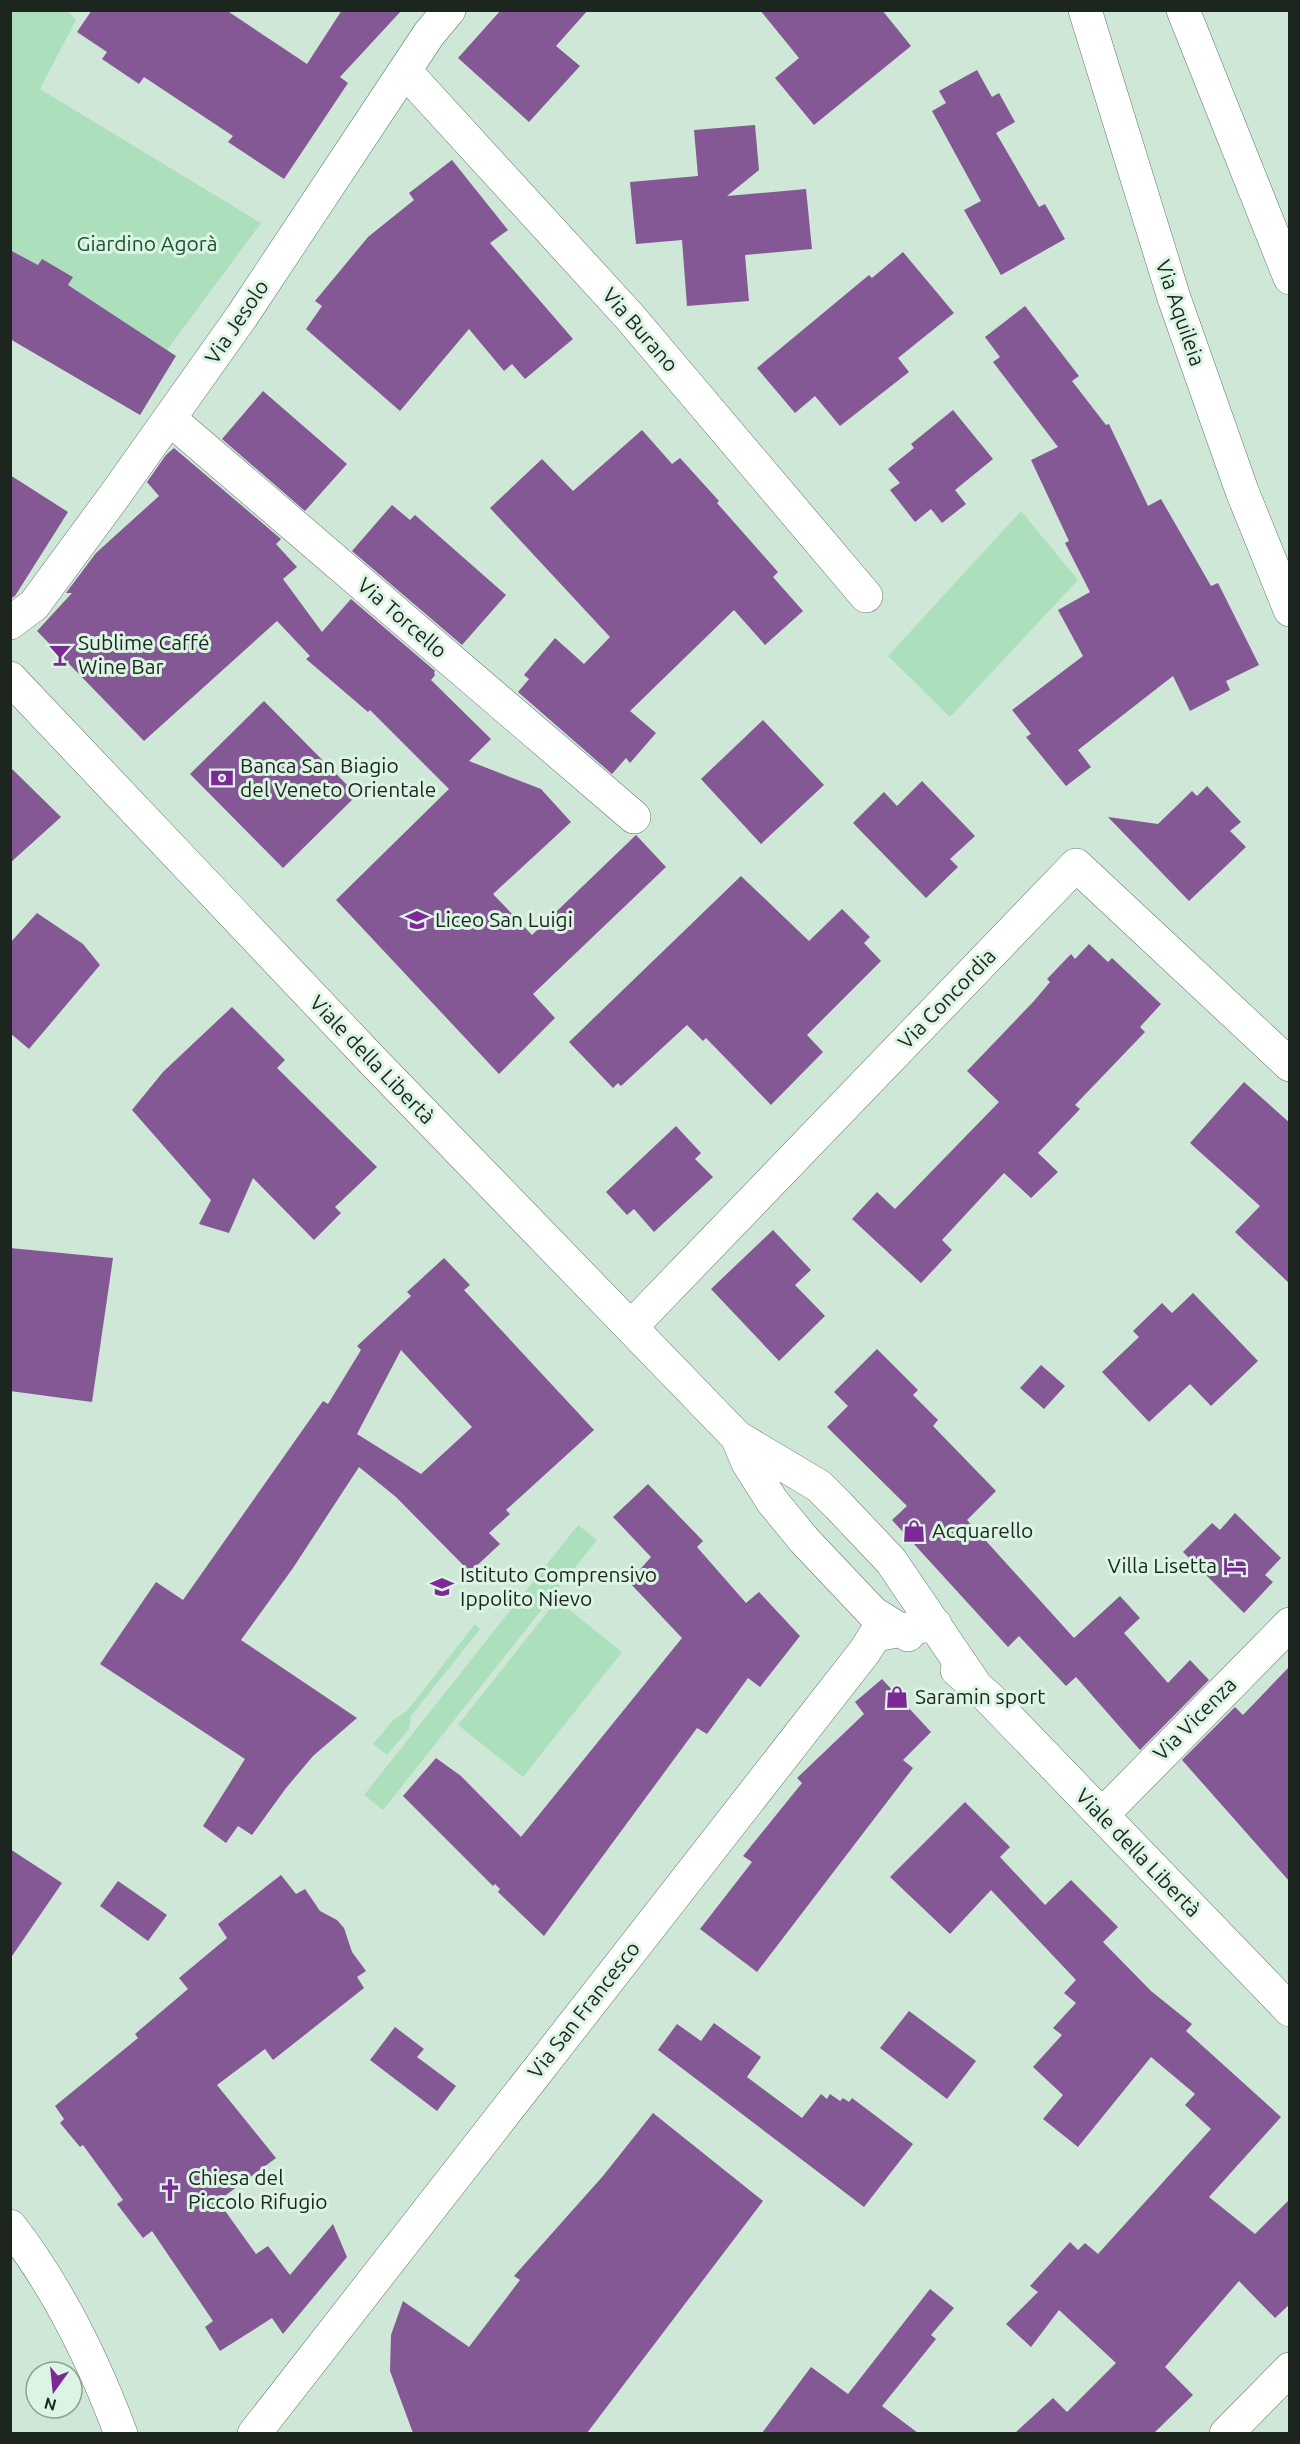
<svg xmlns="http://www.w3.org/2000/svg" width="1300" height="2444" font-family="Ubuntu,sans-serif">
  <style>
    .green { fill: #ace0bc }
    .building { fill: #845894; fill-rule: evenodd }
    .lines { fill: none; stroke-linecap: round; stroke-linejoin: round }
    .minor-casing { stroke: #63796a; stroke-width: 34 }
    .tertiary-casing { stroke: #63796a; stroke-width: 34 }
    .secondary-casing { stroke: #63796a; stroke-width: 34 }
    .minor { stroke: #fff; stroke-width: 33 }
    .tertiary { stroke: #fff; stroke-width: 33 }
    .secondary { stroke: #fff; stroke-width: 33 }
    .labels { text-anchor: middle; stroke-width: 6; stroke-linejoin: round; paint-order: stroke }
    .park-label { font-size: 21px; fill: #1a5332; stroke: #dcf4e3 }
    .street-label { font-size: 21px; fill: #1c251e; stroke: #dcf4e3 }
    .poi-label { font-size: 21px; fill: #1c251e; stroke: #dcf4e3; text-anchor: start }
  </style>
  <rect width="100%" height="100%" fill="#cfe7d6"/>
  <path class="green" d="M11,11H68L76,20L40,89L261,223L167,350L68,285L73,276L43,260L38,265L11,250Z
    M1021,511L1078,580L950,717L888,656Z
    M578,1525L597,1540L383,1810L364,1795Z
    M557,1600L622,1652L523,1777L458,1725Z
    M475,1624L480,1629L411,1716L409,1729L387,1755L373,1744L394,1719L407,1711Z"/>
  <path class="building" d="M92,10H226L307,64L342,10H402L340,77L348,83L284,179L228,142L233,136L144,77L139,84L102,59L107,52L77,32Z
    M501,10H588L556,46L580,66L529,122L458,58Z
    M760,10H882L911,46L814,125L775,78L799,58Z
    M977,70L992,97L999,93L1015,122L996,133L1039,207L1045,204L1065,239L1001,275L964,210L981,201L932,111L946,103L939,91Z
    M755,125L759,170L727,196L806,189L812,249L745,255L749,301L687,306L682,240L636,244L630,182L698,176L694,130Z
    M452,160L508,230L490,243L573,339L525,379L512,364L504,371L469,329L400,411L306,329L322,306L315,301L368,237L414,200L409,193Z
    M10,250L38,265L42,259L73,277L68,285L176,356L140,415L10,339Z
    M903,252L954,313L898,358L909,372L840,426L815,396L795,413L757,368L869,275L872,278Z
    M1025,306L1079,376L1072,381L1106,425L1109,424L1148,506L1161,499L1211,586L1218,583L1259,665L1226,681L1230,690L1190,711L1173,676L1078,750L1091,767L1066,786L1026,737L1031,734L1012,710L1083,656L1058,610L1090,592L1065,543L1069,541L1031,460L1058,447L993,362L1000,357L985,337Z
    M263,391L347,464L305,511L222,439Z
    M953,410L993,459L955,490L966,504L942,523L931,509L915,522L890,490L900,483L888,469L914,448L911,444Z
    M642,430L672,464L680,458L719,501L717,503L778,572L773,577L803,611L765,645L734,610L630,711L656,733L630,763L626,758L612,774L518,692L529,679L524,675L555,638L584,664L610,637L490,508L542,459L573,491Z
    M174,448L281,539L276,544L297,567L283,579L322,632L351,599L435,671L434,673L435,675L431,680L491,739L469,761L541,789L571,822L493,894L532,935L636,835L666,867L533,994L555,1018L499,1074L336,900L449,789L370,710L368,712L306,659L310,656L277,621L144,741L37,631L72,593H66L96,553L159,496L147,482L166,455Z
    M10,475L68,512L15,596L10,599Z
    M392,505L410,520L415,515L506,595L462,645L352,551Z
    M264,701L357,795L283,868L190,774Z
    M763,720L824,785L761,844L701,779Z
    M10,767L61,817L10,863Z
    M922,781L975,836L950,859L958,867L926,898L853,823L884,792L897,806Z
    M1207,786L1241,822L1230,831L1246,847L1189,901L1108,817L1158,824L1192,791L1197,796Z
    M741,876L809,941L842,909L870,937L864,943L881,961L807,1035L823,1052L771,1105L706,1038L703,1041L687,1025L621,1086L618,1083L613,1088L569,1042Z
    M37,913L83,944L100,965L29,1049L10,1033V943Z
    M1089,944L1108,962L1112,958L1161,1004L1140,1027L1145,1032L1075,1105L1080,1109L1038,1153L1058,1172L1031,1198L1004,1173L942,1240L952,1250L921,1283L852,1219L877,1192L895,1209L999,1102L967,1071L1034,1001L1050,982L1047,979L1071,954L1075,959Z
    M232,1007L285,1060L277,1068L377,1167L335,1207L341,1213L314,1240L253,1178L229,1233L199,1224L211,1200L132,1110L163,1072Z
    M1244,1082L1290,1123V1284L1235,1232L1260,1206L1190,1143Z
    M676,1126L701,1153L695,1159L713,1177L654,1232L634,1209L627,1215L606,1192Z
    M773,1230L811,1270L795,1285L825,1316L779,1361L711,1289Z
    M10,1248L113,1258L92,1402L10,1391Z
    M444,1258L470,1285L464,1290L594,1430L506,1510L510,1514L489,1533L500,1544L470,1572L396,1497L359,1467L293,1568L241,1640L357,1718L313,1756L286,1788L252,1835L238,1826L226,1843L203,1826L245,1759L100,1664L156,1582L183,1600L323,1401L328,1404L361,1350L357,1346L411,1296L407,1292ZM401,1350L472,1427L421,1474L357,1434Z
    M1193,1293L1258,1361L1211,1406L1190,1384L1149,1422L1102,1372L1139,1337L1133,1331L1162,1303L1172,1313Z
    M877,1349L918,1390L913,1395L938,1420L933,1426L996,1491L967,1520L1074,1638L1120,1596L1140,1618L1124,1633L1168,1683L1190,1660L1209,1680L1140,1750L1076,1677L1066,1686L1019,1636L1008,1647L892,1520L907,1506L827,1427L848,1406L834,1392Z
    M1041,1365L1065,1386L1044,1409L1020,1388Z
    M648,1484L703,1541L697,1547L746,1603L759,1592L800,1636L760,1687L748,1678L707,1734L697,1728L544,1936L498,1892L500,1889L495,1884L493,1886L403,1796L436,1758L461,1776L521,1837L682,1638L629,1582L651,1557L613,1517Z
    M1235,1513L1281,1558L1265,1575L1273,1582L1244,1613L1183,1552L1212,1523L1220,1530Z
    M1290,1666V1882L1182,1760L1235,1707L1243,1715Z
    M882,1679L931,1732L903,1760L913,1768L757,1972L700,1929L752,1862L743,1856L802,1783L797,1778L864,1714L855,1702Z
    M965,1802L1010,1847L1000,1857L1045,1905L1071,1880L1118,1927L1103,1942L1151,1991L1192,2024L1186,2031L1281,2117L1209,2197L1255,2234L1290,2199V2304L1275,2318L1239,2281L1165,2367L1193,2395L1154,2433H1015L1053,2398L1067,2412L1116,2363L1059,2310L1031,2347L1006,2324L1038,2292L1030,2286L1070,2242L1078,2250L1085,2243L1098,2254L1211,2129L1185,2105L1195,2094L1151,2057L1078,2147L1043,2119L1063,2095L1033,2067L1062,2035L1053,2028L1076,2003L1064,1993L1076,1980L991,1890L950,1934L890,1877Z
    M10,1849L62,1883L10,1959Z
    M281,1875L296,1894L305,1889L320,1911L337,1920L344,1928L352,1952L366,1971L357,1977L364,1988L273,2060L265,2049L217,2085L276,2158L218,2201L256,2254L268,2246L290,2275L333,2224L347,2257L283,2334L272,2318L220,2351L205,2327L213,2321L152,2231L143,2238L117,2204L123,2200L83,2145L80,2147L60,2123L64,2119L55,2106L138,2038L135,2034L188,1989L179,1978L227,1938L218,1924Z
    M118,1881L167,1915L148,1941L100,1906Z
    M909,2011L976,2061L947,2099L880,2048Z
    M714,2023L761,2057L747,2077L802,2118L821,2094L827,2099L830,2094L840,2101L843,2098L849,2102L852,2098L913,2144L864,2207L658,2050L677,2024L701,2041Z
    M395,2027L424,2049L417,2057L456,2086L437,2111L370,2060Z
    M653,2113L763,2201L587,2433H413L390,2371L391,2335L403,2301L469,2347L520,2280L514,2276L603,2176Z
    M930,2289L954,2308L931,2335L936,2339L882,2406L918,2433H762L811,2367L848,2394Z"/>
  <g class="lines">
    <g class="minor-casing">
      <path id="minor" d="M1085,10L1174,298L1242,491L1290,610
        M405,71L629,316L866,596
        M170,419L634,817
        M10,678L372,1060L737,1437L819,1486L839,1506L891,1561L974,1683
        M631,1327L1076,865L1290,1065
        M737,1437L748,1463L772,1501L804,1540L873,1613L908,1635
        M957,1670L987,1696L1290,2010
        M1102,1815L1290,1624
        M254,2434L865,1651L875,1635L935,1624
        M1226,2434L1290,2369"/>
    </g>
    <g class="tertiary-casing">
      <path id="tertiary" d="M10,623L34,605L115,495L242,316L429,34L449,10
        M10,2226C59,2289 93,2359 121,2434"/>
    </g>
    <g class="secondary-casing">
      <path id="secondary" d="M1183,10L1290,278"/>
    </g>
    <use href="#minor" class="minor"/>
    <use href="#tertiary" class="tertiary"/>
    <use href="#secondary" class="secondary"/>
  </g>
  <defs>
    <g id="bar-bare" transform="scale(1.8)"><path d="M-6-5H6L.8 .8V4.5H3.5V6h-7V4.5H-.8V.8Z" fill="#7d2897" stroke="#dcf4e3" stroke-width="2.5" paint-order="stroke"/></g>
    <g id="bank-bare" transform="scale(1.8)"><path d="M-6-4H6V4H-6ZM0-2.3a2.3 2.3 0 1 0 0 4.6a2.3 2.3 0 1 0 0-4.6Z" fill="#7d2897" stroke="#dcf4e3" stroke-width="2.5" paint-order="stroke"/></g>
    <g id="school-bare" transform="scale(1.8)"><path d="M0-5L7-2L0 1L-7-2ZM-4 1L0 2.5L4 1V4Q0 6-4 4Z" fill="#7d2897" stroke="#dcf4e3" stroke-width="2.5" paint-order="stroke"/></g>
    <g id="shop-bare" transform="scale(1.8)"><path d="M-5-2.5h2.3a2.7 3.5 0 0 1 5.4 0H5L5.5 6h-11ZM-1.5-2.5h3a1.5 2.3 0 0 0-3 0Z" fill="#7d2897" stroke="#dcf4e3" stroke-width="2.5" paint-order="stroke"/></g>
    <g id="hotel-bare" transform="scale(1.8)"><path d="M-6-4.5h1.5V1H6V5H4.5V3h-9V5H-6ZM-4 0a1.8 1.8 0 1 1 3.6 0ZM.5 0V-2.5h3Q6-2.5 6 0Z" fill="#7d2897" stroke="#dcf4e3" stroke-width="2.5" paint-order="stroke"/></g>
    <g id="church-bare" transform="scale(1.8)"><path d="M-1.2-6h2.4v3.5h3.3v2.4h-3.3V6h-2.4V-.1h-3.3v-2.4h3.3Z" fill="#7d2897" stroke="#dcf4e3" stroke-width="2.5" paint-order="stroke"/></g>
  </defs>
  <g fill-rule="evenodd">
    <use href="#bar-bare" x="60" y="655"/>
    <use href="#bank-bare" x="222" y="778"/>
    <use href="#school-bare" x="417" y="920"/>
    <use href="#shop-bare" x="914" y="1531"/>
    <use href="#hotel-bare" x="1235" y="1566"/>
    <use href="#school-bare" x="442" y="1587"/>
    <use href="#shop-bare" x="897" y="1697"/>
    <use href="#church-bare" x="170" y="2190"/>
  </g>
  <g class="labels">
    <g class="park-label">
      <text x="147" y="251">Giardino Agorà</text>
    </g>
    <g class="street-label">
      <text transform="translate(1180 313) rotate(71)" y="7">Via Aquileia</text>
      <text transform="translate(237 322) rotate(-56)" y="7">Via Jesolo</text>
      <text transform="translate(640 330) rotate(49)" y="7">Via Burano</text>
      <text transform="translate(402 618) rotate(41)" y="7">Via Torcello</text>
      <text transform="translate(947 999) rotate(-46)" y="7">Via Concordia</text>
      <text transform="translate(372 1060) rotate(46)" y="7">Viale della Libertà</text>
      <text transform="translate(1195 1719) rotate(-45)" y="7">Via Vicenza</text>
      <text transform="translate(1138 1853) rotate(46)" y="7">Viale della Libertà</text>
      <text transform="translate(584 2010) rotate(-52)" y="7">Via San Francesco</text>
    </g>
    <g class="poi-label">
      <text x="78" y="650">Sublime Caffé<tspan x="78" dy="24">Wine Bar</tspan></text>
      <text x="240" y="773">Banca San Biagio<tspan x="240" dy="24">del Veneto Orientale</tspan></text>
      <text x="435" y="927">Liceo San Luigi</text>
      <text x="932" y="1538">Acquarello</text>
      <text x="1217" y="1573" text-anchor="end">Villa Lisetta</text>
      <text x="460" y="1582">Istituto Comprensivo<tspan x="460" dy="24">Ippolito Nievo</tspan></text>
      <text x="915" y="1704">Saramin sport</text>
      <text x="188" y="2185">Chiesa del<tspan x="188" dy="24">Piccolo Rifugio</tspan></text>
    </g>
  </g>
  <rect width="1300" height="2444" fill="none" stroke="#1c251e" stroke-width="24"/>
  <g transform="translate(54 2390) rotate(195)"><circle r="28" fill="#dcf4e3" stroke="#8fa194" stroke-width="1.5"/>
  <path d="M0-4.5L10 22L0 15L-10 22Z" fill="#7d2897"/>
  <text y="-9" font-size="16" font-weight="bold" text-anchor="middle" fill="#1c251e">N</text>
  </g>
</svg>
